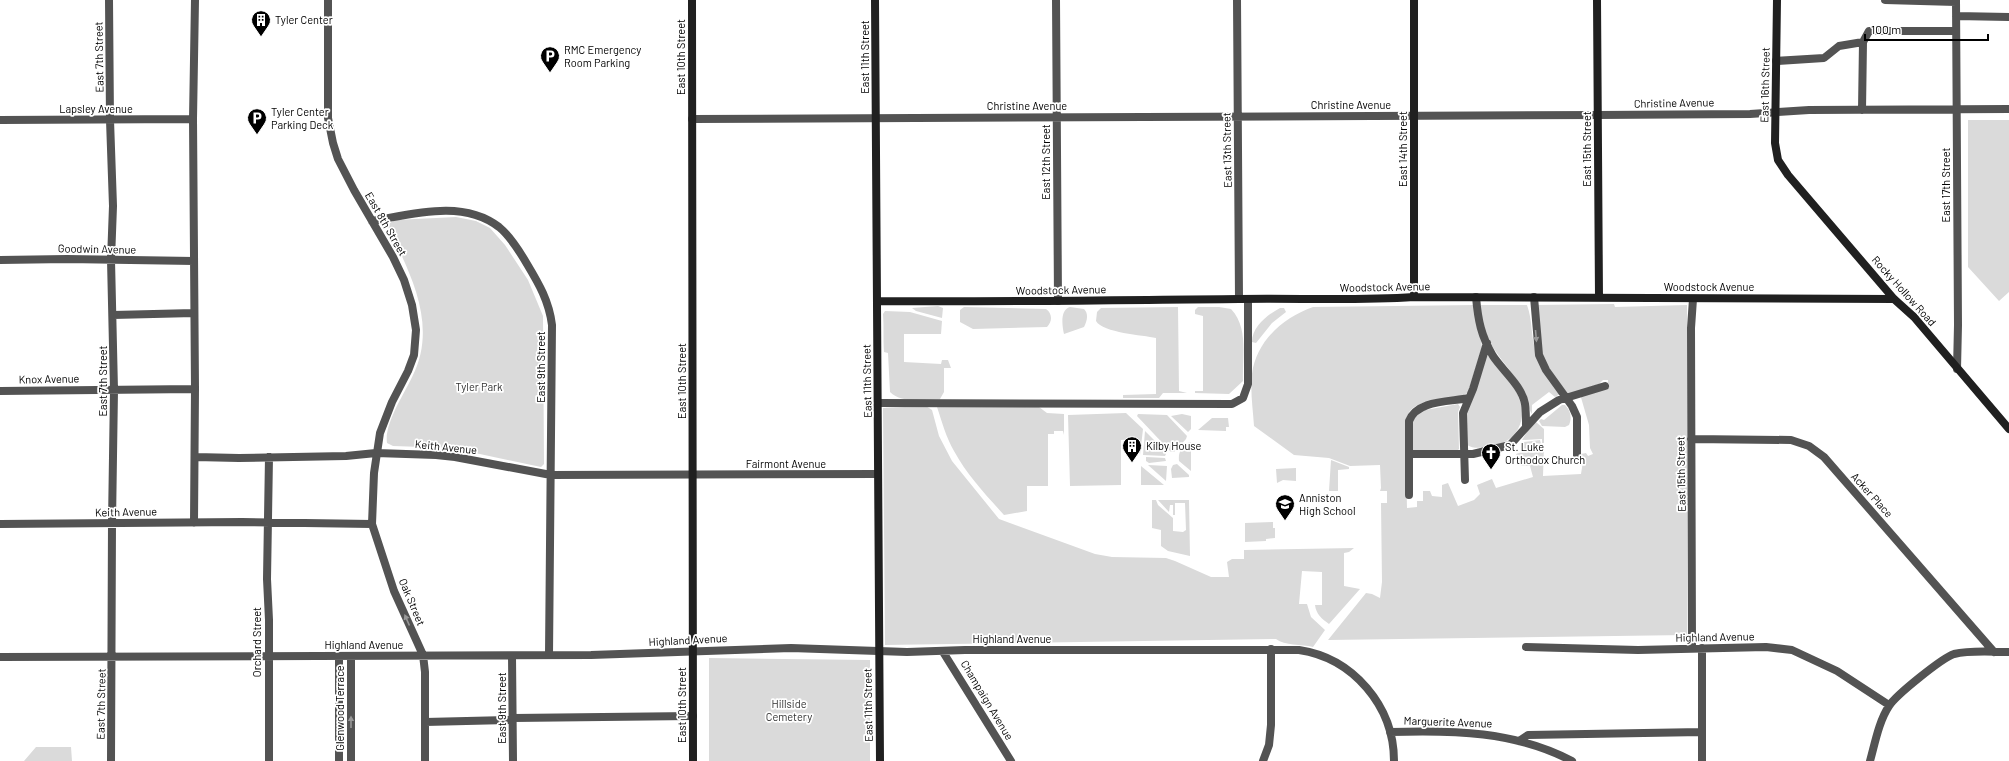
<svg xmlns="http://www.w3.org/2000/svg" width="2009" height="761" font-family="Barlow,sans-serif">
  <style>
    .green { fill: #dadada }
    .lines { fill: none; stroke-linecap: round; stroke-linejoin: round }
    .street { stroke: #535353; stroke-width: 8 }
    .secondary { stroke: #202020; stroke-width: 8 }
    .oneway { fill: #989898 }
    .labels { text-anchor: middle; stroke-width: 3.5; stroke-linejoin: round; paint-order: stroke }
    .poi-label { font-size: 11px; fill: #000; stroke: #fff; text-anchor: start }
    .street-label { font-size: 11px; fill: #000; stroke: #fff }
    .park-label { font-size: 11px; fill: #313131; stroke: #fff }
  </style>
  <rect width="100%" height="100%" fill="#fff"/>
  <path class="green" d="M1968,120H2009V292L1999,301L1968,267Z
    M456,217L476,221L490,228L505,245L528,280L543,316L544,464L541,467L452,448L393,446L387,443C384,423 405,393 413,375C438,324 410,273 388,227L390,223L395,220Z
    M1614,304L1615,307L1687,305V635L1328,640L1366,593L1372,594L1380,598L1382,582L1381,503H1387V491H1380L1381,488L1380,465L1350,466L1329,458L1294,455L1254,426C1253,409 1250,391 1252,374C1256,341 1284,317 1313,307L1475,305L1482,347L1468,392C1452,407 1409,390 1405,425L1407,508L1417,507V501H1423V491H1430L1432,496L1442,497V485L1448,483L1458,506L1474,500L1480,494L1477,485L1492,479L1496,488L1533,477L1530,466H1521L1516,454L1522,452L1523,442L1540,440L1541,444L1544,445L1543,476L1581,474L1583,461L1581,454L1586,453L1588,456L1593,454L1590,448L1589,425L1580,394L1608,389V380H1603L1599,384L1568,394L1548,367L1542,354L1536,305Z
    M1481,305H1527C1532,319 1531,331 1534,345C1537,363 1550,379 1560,394L1555,397L1549,392L1532,405V414C1528,408 1528,400 1525,393C1508,361 1481,347 1481,305Z
    M938,306L943,308L942,318L916,311L912,308Z
    M964,307L1046,309C1052,313 1053,321 1047,327L973,329L960,322V310Z
    M1070,307L1084,309C1089,314 1087,321 1084,327L1064,334C1062,325 1060,310 1070,307Z
    M1178,307L1179,391L1187,393H1163L1159,398H1123V395L1156,394V338C1143,335 1103,333 1096,321L1097,312L1101,308Z
    M1198,307H1219L1231,309C1249,328 1242,357 1243,381L1229,394L1195,393V391H1203V316L1195,314V310Z
    M1280,308H1284L1286,312L1272,323L1256,343L1252,342C1252,327 1267,315 1280,308Z
    M885,311L910,312L942,321L941,334H904V362L941,364L942,360H948L951,368H944V392L940,399C925,399 902,404 890,392L888,353L884,352C883,338 884,326 883,314Z
    M1487,352C1503,373 1533,401 1518,429C1513,437 1508,441 1499,444C1488,446 1477,451 1467,445L1465,418Z
    M1458,404L1460,407L1458,412L1459,449L1457,451L1416,452L1413,450L1412,422L1420,411Z
    M1562,405H1565C1571,411 1572,418 1569,425L1565,427L1542,426L1539,421L1541,419L1544,420Z
    M926,406L932,410L939,436L952,461L999,519L1095,554L1112,557L1166,558L1175,561L1211,577H1229L1227,562L1232,559H1244V550L1354,548L1349,552L1344,553V586L1360,589L1329,624C1322,619 1316,614 1315,605H1322V572L1302,571L1299,604H1307L1311,617L1325,630L1313,647C1301,644 1285,646 1276,639L885,645L883,408Z
    M937,407H1039L1047,413L1064,414V435L1063,431H1054V434H1048V486H1027V511L1004,515C986,495 967,475 954,451C946,437 942,422 937,407Z
    M1126,413L1143,429L1140,455L1139,449H1137V442L1135,439L1121,440V485L1070,486L1068,415Z
    M1138,414L1167,415L1187,436L1186,439L1174,452H1171L1137,416Z
    M1182,414L1191,416V429L1188,432L1171,416Z
    M1212,418H1228L1229,427H1226V431L1198,430Z
    M1536,422L1544,429V443H1542V439L1522,440L1530,427Z
    M1145,431L1164,450L1166,454L1165,456L1143,455Z
    M1189,442H1191V471L1179,461C1178,451 1182,447 1189,442Z
    M1146,457L1165,458L1166,461L1149,463L1146,461Z
    M1331,460L1349,467V469L1338,470V491H1329Z
    M1177,464L1189,475V477L1172,478L1171,469L1173,465Z
    M1148,465L1167,466L1166,481Z
    M1141,466L1164,485H1141Z
    M1296,468V481L1283,480L1277,483L1276,469Z
    M1152,500H1156L1158,505L1173,518V531L1183,532L1186,530L1185,503H1175V515H1173V505H1170L1169,512L1158,500H1189L1190,556L1168,551L1161,546V530L1152,528Z
    M1273,522V528H1275V538L1266,539V541L1245,542V523Z
    M709,658L870,660V761H709Z
    M36,747H71L72,761H24Z"/>
  <g class="lines">
    <path class="street" d="M109,0L110,120L113,206L111,260L114,390L112,523L111,761
      M328,0V118L333,143L338,159L354,190L393,257L404,280L412,305L416,330L414,355L408,371L392,402L380,433L374,473L372,524L394,591L423,655L425,672V761
      M1056,0L1058,301
      M1237,0L1239,299
      M1885,0L1956,2
      M1956,0L1958,325L1957,369
      M1956,16L2009,17
      M1776,61L1824,58L1839,46L1863,42
      M1862,110L1863,42L1869,31H1956
      M692,119L1598,115L1750,114L1809,110L2009,109
      M0,120L193,119
      M372,221C413,214 463,199 499,227C510,236 520,252 527,264C539,284 549,301 552,325L549,655
      M0,260L67,259L194,261
      M1476,297C1478,320 1481,336 1493,356C1503,371 1522,386 1525,404C1526,411 1526,419 1526,426
      M1534,297L1539,355L1546,370L1572,406L1577,417V459
      M113,315L194,313
      M0,391L195,389
      M878,403L1232,404L1243,398L1248,384V299
      M1691,439L1791,440L1809,446L1824,457L1994,652
      M1409,454H1473L1510,445L1540,412L1559,400L1605,386
      M195,457L239,458L346,456L376,453L436,455L455,457L551,475L878,474
      M1465,480L1463,413L1473,389L1487,343
      M1409,495V421C1417,400 1449,402 1469,398
      M194,523L195,389L193,119L195,0
      M0,524L242,522L372,524
      M1526,647L1638,650L1766,647L1792,650L1837,671L1889,705
      M1692,648L1691,328L1693,299
      M943,652L1011,761
      M339,656V761
      M512,656L513,761
      M0,657L591,655L791,648L907,652L965,650H1299C1353,658 1394,706 1394,761
      M425,722L508,720L513,718L693,716
      M1390,732C1453,730 1515,731 1572,761
      M1519,741L1528,735L1702,732
      M269,761V620L267,579L269,457
      M351,761V656
      M1263,761L1269,745L1271,725V649
      M1702,761V648
      M1870,761C1875,743 1879,721 1889,706C1896,695 1942,658 1954,654C1971,650 1991,652 2009,652"/>
    <path class="secondary" d="M692,0L693,761
      M875,0L880,761
      M1597,0L1599,298
      M1777,0L1775,143L1778,160L1788,175L1894,299L1914,317L2009,429
      M1414,297V0
      M877,301C997,302 1118,300 1239,299C1297,298 1355,301 1414,297L1894,299"/>
  </g>
  <defs><path id="oneway-solid" d="M-6-.8H1V-3.2L6.5 0L1 3.2V.8H-6Z"/></defs>
  <g class="oneway">
    <use href="#oneway-solid" transform="translate(1536 336) rotate(85)"/>
    <use href="#oneway-solid" transform="translate(407 620) rotate(-114)"/>
    <use href="#oneway-solid" transform="translate(351 722) rotate(-90)"/>
  </g>
  <defs>
    <g id="building-pin" transform="scale(1)"><path d="M0 17L-7.5 6A9.5 9.5 0 1 1 7.5 6Z" fill="#000" stroke="#fff"/><path d="M-4-6H4V6H1V3H-1V6H-4ZM-2.5-4.3h1.7v1.8h-1.7ZM.8-4.3h1.7v1.8H.8ZM-2.5-1h1.7V.8h-1.7ZM.8-1h1.7V.8H.8Z" fill="#fff"/></g>
    <g id="parking-pin" transform="scale(1)"><path d="M0 17L-7.5 6A9.5 9.5 0 1 1 7.5 6Z" fill="#000" stroke="#fff"/><path d="M-3.5-5.5H1a3.5 3.5 0 0 1 0 7H-1V5.5H-3.5ZM-1-3.4V-.6H.8a1.4 1.4 0 0 0 0-2.8Z" fill="#fff"/></g>
    <g id="church-pin" transform="scale(1)"><path d="M0 17L-7.5 6A9.5 9.5 0 1 1 7.5 6Z" fill="#000" stroke="#fff"/><path d="M-1.2-6h2.4v3.5h3.3v2.4h-3.3V6h-2.4V-.1h-3.3v-2.4h3.3Z" fill="#fff"/></g>
    <g id="school-pin" transform="scale(1)"><path d="M0 17L-7.5 6A9.5 9.5 0 1 1 7.5 6Z" fill="#000" stroke="#fff"/><path d="M0-5L7-2L0 1L-7-2ZM-4 1L0 2.5L4 1V4Q0 6-4 4Z" fill="#fff"/></g>
  </defs>
  <g fill-rule="evenodd">
    <use href="#building-pin" x="261" y="20"/>
    <use href="#parking-pin" x="550" y="56"/>
    <use href="#parking-pin" x="257" y="118"/>
    <use href="#building-pin" x="1132" y="446"/>
    <use href="#church-pin" x="1491" y="453"/>
    <use href="#school-pin" x="1285" y="504"/>
  </g>
  <g class="labels">
    <g class="poi-label">
      <text x="275" y="24">Tyler Center</text>
      <text x="564" y="54">RMC Emergency<tspan x="564" dy="13">Room Parking</tspan></text>
      <text x="271" y="116">Tyler Center<tspan x="271" dy="13">Parking Deck</tspan></text>
      <text x="1146" y="450">Kilby House</text>
      <text x="1505" y="451">St. Luke<tspan x="1505" dy="13">Orthodox Church</tspan></text>
      <text x="1299" y="502">Anniston<tspan x="1299" dy="13">High School</tspan></text>
    </g>
    <g class="street-label">
      <text transform="translate(99 57) rotate(-91)" y="4">East 7th Street</text>
      <text transform="translate(681 57) rotate(-90)" y="4">East 10th Street</text>
      <text transform="translate(865 57) rotate(-90)" y="4">East 11th Street</text>
      <text transform="translate(1765 85) rotate(-89)" y="4">East 16th Street</text>
      <text transform="translate(1674 103) rotate(-1)" y="4">Christine Avenue</text>
      <text x="1351" y="109">Christine Avenue</text>
      <text x="1027" y="110">Christine Avenue</text>
      <text x="96" y="113">Lapsley Avenue</text>
      <text transform="translate(1403 149) rotate(-90)" y="4">East 14th Street</text>
      <text transform="translate(1587 149) rotate(-90)" y="4">East 15th Street</text>
      <text transform="translate(1227 150) rotate(-91)" y="4">East 13th Street</text>
      <text transform="translate(1046 162) rotate(-90)" y="4">East 12th Street</text>
      <text transform="translate(1946 185) rotate(-90)" y="4">East 17th Street</text>
      <text transform="translate(386 224) rotate(60)" y="4">East 8th Street</text>
      <text transform="translate(97 249) rotate(1)" y="4">Goodwin Avenue</text>
      <text transform="translate(1385 287) rotate(-1)" y="4">Woodstock Avenue</text>
      <text x="1709" y="291">Woodstock Avenue</text>
      <text transform="translate(1061 290) rotate(-1)" y="4">Woodstock Avenue</text>
      <text transform="translate(1904 291) rotate(48)" y="4">Rocky Hollow Road</text>
      <text transform="translate(541 367) rotate(-90)" y="4">East 9th Street</text>
      <text transform="translate(49 379) rotate(-1)" y="4">Knox Avenue</text>
      <text transform="translate(103 381) rotate(-90)" y="4">East 7th Street</text>
      <text transform="translate(682 381) rotate(-90)" y="4">East 10th Street</text>
      <text transform="translate(867 381) rotate(-91)" y="4">East 11th Street</text>
      <text transform="translate(446 447) rotate(6)" y="4">Keith Avenue</text>
      <text x="786" y="468">Fairmont Avenue</text>
      <text transform="translate(1681 474) rotate(-91)" y="4">East 15th Street</text>
      <text transform="translate(1872 495) rotate(48)" y="4">Acker Place</text>
      <text transform="translate(126 512) rotate(-1)" y="4">Keith Avenue</text>
      <text transform="translate(412 602) rotate(67)" y="4">Oak Street</text>
      <text transform="translate(1715 637) rotate(-1)" y="4">Highland Avenue</text>
      <text x="1012" y="643">Highland Avenue</text>
      <text transform="translate(688 640) rotate(-3)" y="4">Highland Avenue</text>
      <text transform="translate(257 642) rotate(-90)" y="4">Orchard Street</text>
      <text x="364" y="649">Highland Avenue</text>
      <text transform="translate(987 700) rotate(59)" y="4">Champaign Avenue</text>
      <text transform="translate(101 704) rotate(-89)" y="4">East 7th Street</text>
      <text transform="translate(682 705) rotate(-90)" y="4">East 10th Street</text>
      <text transform="translate(868 705) rotate(-91)" y="4">East 11th Street</text>
      <text transform="translate(340 708) rotate(-90)" y="4">Glenwood Terrace</text>
      <text transform="translate(502 708) rotate(-90)" y="4">East 9th Street</text>
      <text transform="translate(1448 722) rotate(2)" y="4">Marguerite Avenue</text>
    </g>
    <g class="park-label">
      <text x="479" y="391">Tyler Park</text>
      <text x="789" y="708">Hillside<tspan x="789" dy="13">Cemetery</tspan></text>
    </g>
  </g>
  <path d="M1865 34v6h123v-6" fill="none" stroke="#000000" stroke-width="2"/>
  <text x="1871" y="34" font-size="12" fill="#000000" stroke="#ffffff" stroke-width="3" paint-order="stroke">100 m</text>
</svg>
